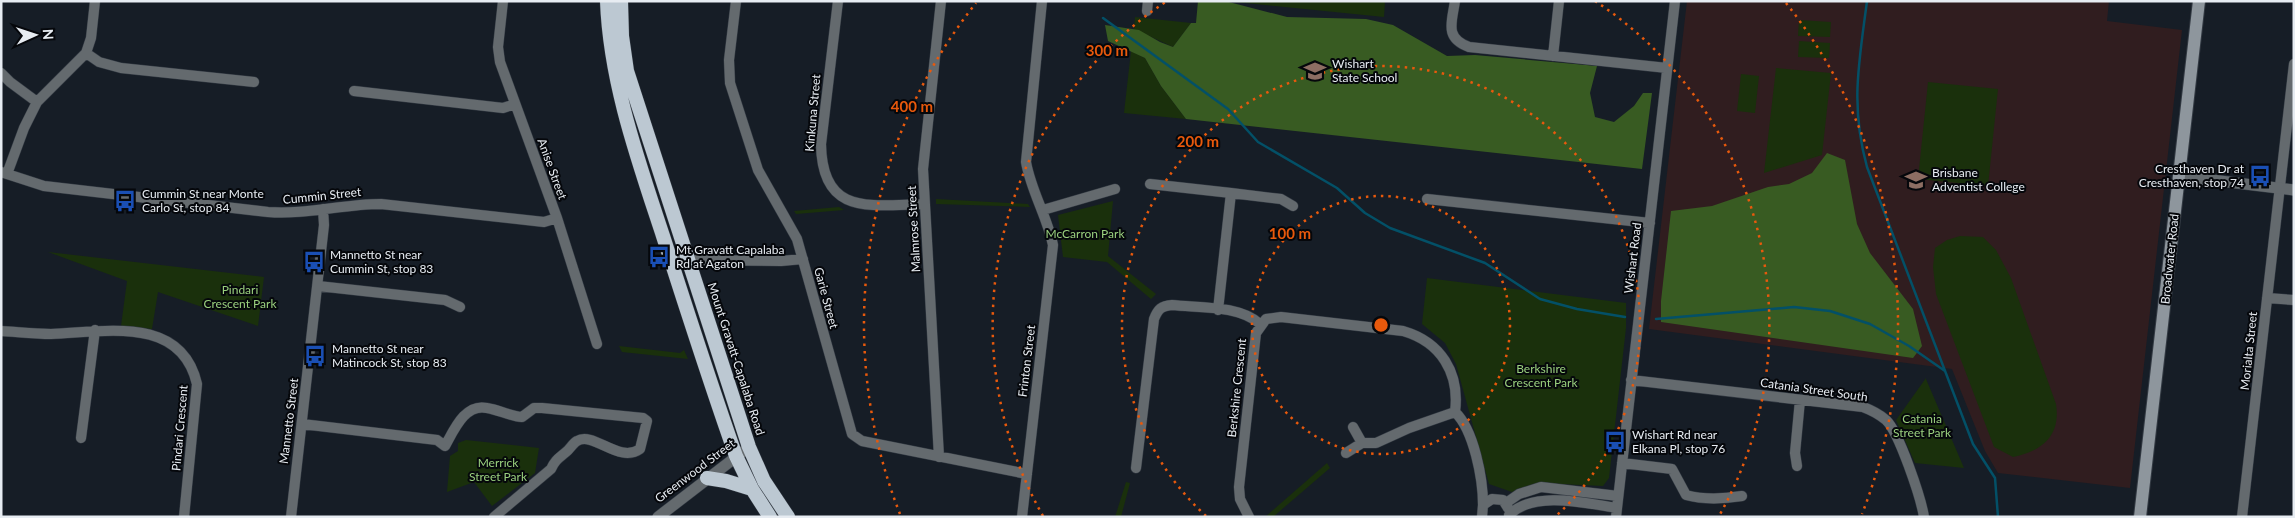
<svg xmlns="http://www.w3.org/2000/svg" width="2295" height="518" font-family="Lato,sans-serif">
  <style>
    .education { fill: #301d1f }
    .green { fill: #1a300c }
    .forest { fill: #385b22 }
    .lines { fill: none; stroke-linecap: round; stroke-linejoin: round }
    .stream { stroke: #035067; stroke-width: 2.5 }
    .minor-casing { stroke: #333a43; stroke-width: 11 }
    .tertiary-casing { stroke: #333a43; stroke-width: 12 }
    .secondary-casing { stroke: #333a43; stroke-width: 14 }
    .trunk-casing { stroke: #333a43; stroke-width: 15 }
    .minor { stroke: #646a6e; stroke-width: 10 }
    .tertiary { stroke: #646a6e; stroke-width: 11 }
    .secondary { stroke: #8e969d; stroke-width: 12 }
    .trunk { stroke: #bcc8d2; stroke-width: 14 }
    .ring { fill: none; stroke: #e8590c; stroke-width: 2.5; stroke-dasharray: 2.5 5 }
    .labels { text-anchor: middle; stroke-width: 4; stroke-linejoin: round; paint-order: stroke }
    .poi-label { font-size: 12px; fill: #e7ecf2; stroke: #05070b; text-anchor: start }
    .street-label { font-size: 12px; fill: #e7ecf2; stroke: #05070b }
    .park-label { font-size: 12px; fill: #9ad07e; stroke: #05070b }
    .centre { fill: #e8590c; stroke: #05070b; stroke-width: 2.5 }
    .ring-label { font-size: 15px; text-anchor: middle; font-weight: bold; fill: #e8590c; stroke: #05070b; stroke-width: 4; stroke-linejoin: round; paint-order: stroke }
  </style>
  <rect width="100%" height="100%" fill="#161d26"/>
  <path class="education" d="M1687,1H2109L2107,21L2182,30L2130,488L1998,473L1985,451L1952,369L1649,329Z"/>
  <path class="green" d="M1226,1H1385L1384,17Z
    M1135,17L1191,23L1173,47L1134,29Z
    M1799,20L1831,22L1830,37L1798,36Z
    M1799,41L1830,43L1829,58L1798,57Z
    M1131,51L1145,58L1161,86L1186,119L1124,113Z
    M1776,68L1831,73L1822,155L1764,173Z
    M1741,74L1759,76L1755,113L1737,111Z
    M1928,82L1998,89L1988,186L1918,179Z
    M936,199L1028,204L1030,207L936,204Z
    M1113,201L1108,256L1156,294L1151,299L1107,262L1063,257L1058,215Z
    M839,207L844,210L796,214L794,211Z
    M1960,236L1983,237L1996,250L2011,278L2056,404C2061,436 2042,451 2013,457L1994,447L1936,294L1933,267L1935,248L1947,240Z
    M48,252L264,277L258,326L158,292L152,329L121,326L127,281Z
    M1427,278L1626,303V328L1609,478L1603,486L1538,483L1512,492L1489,484L1456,364L1445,343L1422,324Z
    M619,346L680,353L684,350L688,359L622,352Z
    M1926,378V379L1964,468L1915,463L1896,420Z
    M466,440L539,448L535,473L492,506L474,482L447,492L450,456L458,451V443Z
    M1327,463L1330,468L1273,517H1265Z
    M1126,482L1130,483L1121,517H1115Z"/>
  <path class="forest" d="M1198,1H1225L1287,17L1366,19L1393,25L1447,56L1475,55L1597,66L1590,93L1595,117L1614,122L1634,106L1643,93H1652L1642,169L1186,119L1161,86L1145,58L1108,41L1105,25L1139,30L1160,42L1173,47L1191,23H1196Z
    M1827,153L1845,160L1857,224L1870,253L1913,309L1922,346L1913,358L1661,322V301L1671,211L1712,206L1768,187L1789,184L1812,173Z"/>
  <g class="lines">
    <path class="stream" d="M1867,1C1859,63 1850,105 1867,167L1973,444L1995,478L1998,517
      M1103,18L1228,109L1258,142L1337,188L1365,213L1390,228L1485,263L1540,299L1577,309L1625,317
      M1656,319L1794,307L1830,311L1870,324L1909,346L1945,371"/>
    <g class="minor-casing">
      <path id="minor" d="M503,1L498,47L500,62L557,218L597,344
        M736,1L729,60L730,83L758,170L797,239L852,434L862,441L1027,474
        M838,1L821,144C822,217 871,205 925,204
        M1455,1C1452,22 1444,38 1469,47L1667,68
        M1147,11L1148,1
        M86,53L99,62L121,68L254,82
        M1553,56L1559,1
        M1,73L10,82L37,102
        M354,91L503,108L515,104
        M1,172L44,186L268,212C306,215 343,204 381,204L544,222L557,218
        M7,174L24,128L37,102L86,53L91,38L95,1
        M1150,184L1231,193L1218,310
        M1231,193L1281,199L1293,206
        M1427,199L1650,223
        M1043,210L1115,189
        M671,260L781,261L803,259
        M318,286L445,300L460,307
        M2267,298L2294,300
        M1,331C18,332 35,334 51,334C105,332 181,315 197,384L184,517
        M1631,380L1863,407C1871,410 1879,414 1886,420C1899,432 1921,498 1924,517
        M302,424L437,440L445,446C454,430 465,403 487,408C499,410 510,416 522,417L534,408H542L643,418L647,421L640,449C619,464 594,431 577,441C573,443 570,449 566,452C559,458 555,460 551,469L494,517
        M81,438L95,330
        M1362,443H1376L1409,428L1455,412
        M1346,453L1362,443L1353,427
        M939,457L923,169L941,1
        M1622,463L1672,469L1686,495C1704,500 1723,499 1742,496
        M1797,466L1795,453L1800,400
        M1136,468L1154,319C1158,309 1161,306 1172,305C1199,308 1239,305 1260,324
        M1506,503L1519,494L1541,487L1618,496
        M1509,515C1534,490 1585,503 1617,508
        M291,517L324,225L323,209
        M1022,517L1053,245C1047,216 1031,191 1026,162L1042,1
        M1249,517L1240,499L1239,487L1256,333L1266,319L1281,317L1403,331C1441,342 1460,373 1455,412C1474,430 1483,479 1483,505
        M1482,517L1483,505L1492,499L1503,500L1508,508
        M1616,517L1675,1
        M2242,517L2294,64"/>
    </g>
    <g class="tertiary-casing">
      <path id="tertiary" d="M2179,176L2294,190
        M658,517L749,447"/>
    </g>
    <g class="secondary-casing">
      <path id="secondary" d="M2140,517L2199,1"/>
    </g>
    <g class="trunk-casing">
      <path id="trunk" d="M607,1C610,82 638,160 663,236C687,310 710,383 736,456L752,489L770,517
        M621,1L622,36L627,71L749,447L764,481L788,517
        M707,478L726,481L752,489"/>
    </g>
    <use href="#minor" class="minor"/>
    <use href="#tertiary" class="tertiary"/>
    <use href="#secondary" class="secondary"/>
    <use href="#trunk" class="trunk"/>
  </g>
  <g class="ring">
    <circle cx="1381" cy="325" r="129"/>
    <path d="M1206 516A259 259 0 1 1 1556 516"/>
    <path d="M1043 516A388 388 0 0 1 1167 1M1595 1A388 388 0 0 1 1719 516"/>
    <path d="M900 514A517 517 0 0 1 976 3M1786 3A517 517 0 0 1 1862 514"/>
  </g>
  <defs>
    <g id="school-bare" transform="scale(1.725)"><path d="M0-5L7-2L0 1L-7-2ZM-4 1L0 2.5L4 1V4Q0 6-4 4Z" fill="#8d6e63" stroke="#05070b" stroke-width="2.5" paint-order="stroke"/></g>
    <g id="bus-bare" transform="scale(1.725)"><path d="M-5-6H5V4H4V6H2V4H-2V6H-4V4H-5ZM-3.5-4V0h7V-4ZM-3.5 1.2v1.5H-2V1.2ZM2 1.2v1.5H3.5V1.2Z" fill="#1a4fb4" stroke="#05070b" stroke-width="2.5" paint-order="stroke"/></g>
  </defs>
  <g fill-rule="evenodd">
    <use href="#school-bare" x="1315" y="71"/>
    <use href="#bus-bare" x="2260" y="176"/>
    <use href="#school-bare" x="1916" y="180"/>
    <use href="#bus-bare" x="125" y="201"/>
    <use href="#bus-bare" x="659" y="257"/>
    <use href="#bus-bare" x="314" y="262"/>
    <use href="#bus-bare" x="315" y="356"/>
    <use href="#bus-bare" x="1615" y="442"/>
  </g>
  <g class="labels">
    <g class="poi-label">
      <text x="1332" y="68">Wishart<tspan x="1332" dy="14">State School</tspan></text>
      <text x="2244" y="173" text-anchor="end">Cresthaven Dr at<tspan x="2244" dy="14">Cresthaven, stop 74</tspan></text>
      <text x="1932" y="177">Brisbane<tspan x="1932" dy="14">Adventist College</tspan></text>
      <text x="142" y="198">Cummin St near Monte<tspan x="142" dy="14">Carlo St, stop 84</tspan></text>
      <text x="676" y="254">Mt Gravatt Capalaba<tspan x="676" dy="14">Rd at Agaton</tspan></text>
      <text x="330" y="259">Mannetto St near<tspan x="330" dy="14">Cummin St, stop 83</tspan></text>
      <text x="332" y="353">Mannetto St near<tspan x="332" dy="14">Matincock St, stop 83</tspan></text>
      <text x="1632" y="439">Wishart Rd near<tspan x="1632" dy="14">Elkana Pl, stop 76</tspan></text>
    </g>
    <g class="street-label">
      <text transform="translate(813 113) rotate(-85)" y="4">Kinkuna Street</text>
      <text transform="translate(552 169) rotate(70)" y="4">Anise Street</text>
      <text transform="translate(322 196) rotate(-6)" y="4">Cummin Street</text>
      <text transform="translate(914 229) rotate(-93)" y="4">Malmrose Street</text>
      <text transform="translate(1633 258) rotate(-83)" y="4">Wishart Road</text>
      <text transform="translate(2170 259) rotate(-84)" y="4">Broadwater Road</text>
      <text transform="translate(826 298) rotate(75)" y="4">Garie Street</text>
      <text transform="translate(2249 351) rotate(-84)" y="4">Morialta Street</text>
      <text transform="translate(736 359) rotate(72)" y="4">Mount Gravatt-Capalaba Road</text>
      <text transform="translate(1027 361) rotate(-83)" y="4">Frinton Street</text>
      <text transform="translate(1237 388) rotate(-84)" y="4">Berkshire Crescent</text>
      <text transform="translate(1814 390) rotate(8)" y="4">Catania Street South</text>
      <text transform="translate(289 421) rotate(-83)" y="4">Mannetto Street</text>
      <text transform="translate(180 428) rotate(-85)" y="4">Pindari Crescent</text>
      <text transform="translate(695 471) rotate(-37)" y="4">Greenwood Street</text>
    </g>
    <g class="park-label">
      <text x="1085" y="238">McCarron Park</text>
      <text x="240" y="294">Pindari<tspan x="240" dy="14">Crescent Park</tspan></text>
      <text x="1541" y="373">Berkshire<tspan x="1541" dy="14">Crescent Park</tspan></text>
      <text x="1922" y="423">Catania<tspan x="1922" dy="14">Street Park</tspan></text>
      <text x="498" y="467">Merrick<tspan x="498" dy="14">Street Park</tspan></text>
    </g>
  </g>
  <circle cx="1381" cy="325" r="8" class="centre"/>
  <g class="ring-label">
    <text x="1107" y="56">300 m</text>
    <text x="912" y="112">400 m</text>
    <text x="1198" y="147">200 m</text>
    <text x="1290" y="239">100 m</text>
  </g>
  <rect width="2295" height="518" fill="none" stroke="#e7ecf2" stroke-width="5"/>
  <g transform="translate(35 35) rotate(87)" stroke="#05070b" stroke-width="4" paint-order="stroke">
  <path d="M0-4L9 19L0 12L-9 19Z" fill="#e7ecf2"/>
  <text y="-8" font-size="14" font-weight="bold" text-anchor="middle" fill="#e7ecf2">N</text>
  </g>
</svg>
